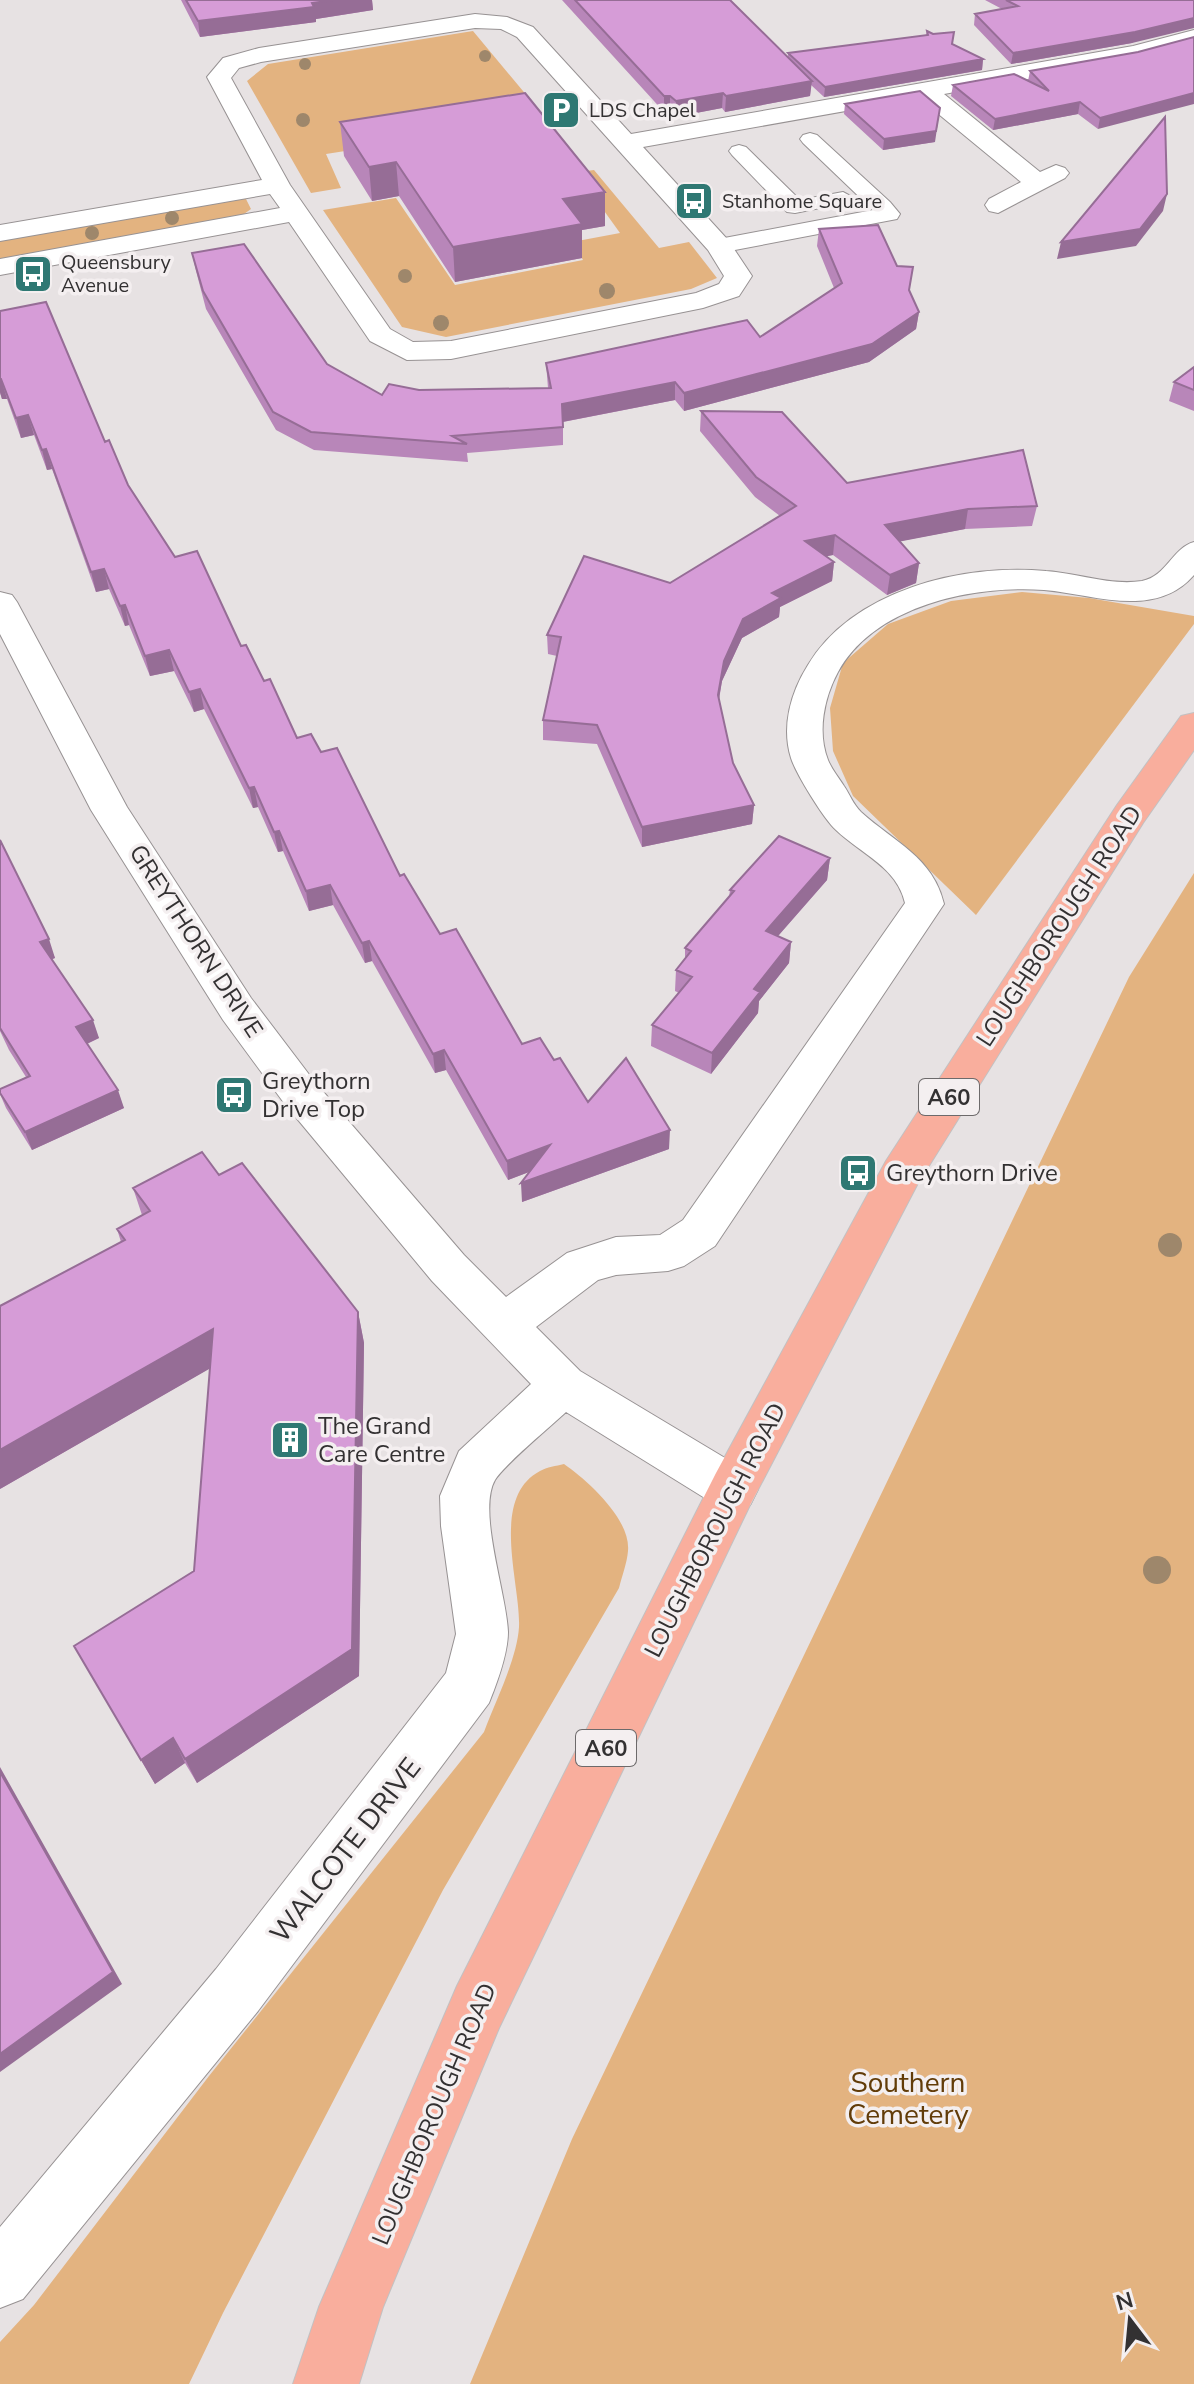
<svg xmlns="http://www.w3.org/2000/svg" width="1194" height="2384" font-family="'Nunito Sans',sans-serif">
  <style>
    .green { fill: #e3b380 }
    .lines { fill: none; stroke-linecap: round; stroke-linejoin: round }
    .lane-casing { stroke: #979293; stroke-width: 2 }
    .street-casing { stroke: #979293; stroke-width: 2 }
    .primary-casing { stroke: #c2c1c2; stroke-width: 2 }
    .lane { fill: #fff; fill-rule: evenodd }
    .street { fill: #fff; fill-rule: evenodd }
    .primary { fill: #f9ae9d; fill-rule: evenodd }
    .tree { fill: #9e876b }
    .wall { fill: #b886b9 }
    .shaded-wall { fill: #966d96 }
    .building { fill: #d69cd7; stroke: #966d96; stroke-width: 2 }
    .labels { text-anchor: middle; stroke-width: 7; stroke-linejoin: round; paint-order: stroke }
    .far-poi-label { font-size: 20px; fill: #333132; stroke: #f4eff0; text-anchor: start }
    .shield { fill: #f4eff0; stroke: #6d6a6b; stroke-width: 2 }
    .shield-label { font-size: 22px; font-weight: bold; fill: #333132 }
    .street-label { font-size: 24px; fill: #333132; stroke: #f4eff0 }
    .poi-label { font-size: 24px; fill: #333132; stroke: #f4eff0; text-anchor: start }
    .near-street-label { font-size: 28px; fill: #333132; stroke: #f4eff0 }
    .near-park-label { font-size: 28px; fill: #623c08; stroke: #f4eff0 }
  </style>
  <rect width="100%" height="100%" fill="#e7e2e3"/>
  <path class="green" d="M473,31L543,115L514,120L512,125L326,154L341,188L311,193L247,81L268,64Z
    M594,170L659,248L689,242L717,278L691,289L446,337L402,327L323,210L396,198L455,285L583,260L572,242L620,233L597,201L541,177Z
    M233,197L246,199L251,209L244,214L0,260V238Z
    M1022,592L1089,598L1194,616V624L976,915L853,796L833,751L830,708L843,663L888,624L951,601Z
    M1194,873V2384H470L572,2139L1129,977Z
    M564,1464C587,1480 631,1519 628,1551C627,1563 622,1576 619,1588L443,1890L223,2313L189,2384H0V2342L34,2305L209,2076L484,1732C495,1702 517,1659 519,1627C521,1584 489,1498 540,1471C547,1467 556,1466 564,1464Z"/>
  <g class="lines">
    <g class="lane-casing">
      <path id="lane" d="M810,133L817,135L890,202L900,214L897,219L719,253L711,251L708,246L719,239L873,210L803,143L800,139L803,135Z
        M739,145L746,147L800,200L843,192L854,198L850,202L795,213L787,212L732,155L729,151L732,147Z"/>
    </g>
    <g class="street-casing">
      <path id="street" d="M475,14L507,17L533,27L631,134L1133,46L1194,30V44L1135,60L944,94L1040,172L1056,165L1065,168L1069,173L1065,178L998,213L989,211L985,205L989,199L1021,182L919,98L643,147L728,240L752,276L739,296L703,308L451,359L407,360L370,341L289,222L0,275V259L280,208L270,194L0,241V225L262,180L207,77L223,58L259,48ZM475,28L501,29L517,37L708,250L724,276L719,284L696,293L451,341L413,342L390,329L290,185L231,78L239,68L261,62Z
        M1194,542V575C1155,620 1093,594 1044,590C974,585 875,605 838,672C824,698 817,732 828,760C832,770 839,778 844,786C850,795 853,804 861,812C894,842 933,857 944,904L715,1246L684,1266L668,1271L616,1275L598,1280L536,1327L580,1371L750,1473L758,1489L750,1505L733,1511L716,1505L566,1412C550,1427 505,1464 495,1480C477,1511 507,1595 508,1632C508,1654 497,1683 489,1703L258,2011L23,2299L0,2308V2227L216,1969L446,1673L456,1634L441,1526L440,1496L459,1451L531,1384L432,1281L284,1103L223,1020L91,810L0,634V592L12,595L17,602L127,807L251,998L314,1081L464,1255L506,1297L567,1253L616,1237L660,1235L683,1220L905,903C897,867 861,854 836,830C824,819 796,774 791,758C781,726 791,692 808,665C853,590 963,563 1046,571C1077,573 1111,586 1142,581C1167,576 1172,548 1194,542Z"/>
    </g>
    <g class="primary-casing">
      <path id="primary" d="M1194,713V750L1143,823L917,1185L750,1505L499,2028L383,2307L359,2384H293L319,2307L457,1986L716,1473L886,1161L1117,805L1181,716Z"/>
    </g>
    <use href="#lane" class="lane"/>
    <use href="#street" class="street"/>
    <use href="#primary" class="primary"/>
  </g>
  <g class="tree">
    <circle cx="485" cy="56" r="6"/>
    <circle cx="305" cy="64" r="6"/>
    <circle cx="303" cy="120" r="7"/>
    <circle cx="172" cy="218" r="7"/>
    <circle cx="92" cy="233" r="7"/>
    <circle cx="405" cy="276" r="7"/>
    <circle cx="607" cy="291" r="8"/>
    <circle cx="441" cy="323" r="8"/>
    <circle cx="1170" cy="1245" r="12"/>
    <circle cx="1157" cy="1570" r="14"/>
  </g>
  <path class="wall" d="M181,0H372L373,10L316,19V22L200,37Z
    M562,0H730L788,57V53L926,35L927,31L983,59L982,70L824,97L811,85L810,96L725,112L722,108L675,117L670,111L664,112Z
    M985,0H1194L1132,43L1011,64L974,25L975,14L1002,9Z
    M1138,52L1098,129L1078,114L993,130L951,96L953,85L1028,81L1030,71Z
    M845,104L935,142L883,150L844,114Z
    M340,122L605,226L582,230V258L455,282L399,196L372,201L344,156Z
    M819,229L909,291L919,312L916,329L869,362L684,411L675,400L563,422V445L467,453L468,462L314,450L276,430L206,309L196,271L192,253L327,364L382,395L419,390L548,388L546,363L760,337L834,288L817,246Z
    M0,311L105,442L128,485L175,557L241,646L264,681L297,738L321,752L400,876L440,934L522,1044L554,1060L588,1102L669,1149L522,1202L529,1172L508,1180L446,1070L435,1073L372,961L365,963L333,905L309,911L283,851L278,852L258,807L253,808L204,709L194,712L174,671L150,676L129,625L125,626L109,589L96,592L52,469L47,470L34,435L21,438L7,399H2L0,393Z
    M1194,367V411L1169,401L1174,382Z
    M701,411L847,483L1037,506L1032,526L965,529L900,541L919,563L916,583L887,595L833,555L826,556L834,562L832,581L780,607L779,617L742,638L722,681L719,700L733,763L754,805L752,824L642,847L597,744L543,740V720L557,656L548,654L547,635L670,583L780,516L755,497L700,431Z
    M0,840L55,958L52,959L99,1038L87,1044L124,1108L32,1150L6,1108L0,1094V1089L26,1077L9,1050L0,1031Z
    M830,858L827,880L778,936L791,942L789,963L759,1001L758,1013L711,1074L651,1046L652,1025L679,993L675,991L676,970L685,959V948L729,897L730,890Z
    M219,1175L358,1312L364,1343L359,1676L197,1783L185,1763L155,1784L74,1646L194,1571L210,1368L0,1489L121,1242L117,1229L142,1215L133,1188Z"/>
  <path class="shaded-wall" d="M334,0H372L373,10L316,19V22L200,37L198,21Z
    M1194,18V28L1132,43L1011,64L1013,53Z
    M983,59L982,70L824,97L825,87Z
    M812,81L810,96L725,112L726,96Z
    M723,93L722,108L675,117L676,101Z
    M1194,93V104L1098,129L1100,118Z
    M664,96H670V111L664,112Z
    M1080,102L1078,114L993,130L995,119Z
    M940,108L935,142L883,150L884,139Z
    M396,162L399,196L372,201L369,167Z
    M605,192V226L582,230V258L455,282L453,247L563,199Z
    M1167,194L1163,211L1136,246L1057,259L1061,242Z
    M919,312L916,329L869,362L684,411V393Z
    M0,379H1L7,399H2L0,392Z
    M675,382V400L562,422V404Z
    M28,415L34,435L21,438L16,418Z
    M46,449L52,469L47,470L42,450Z
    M968,509L965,529L882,545L885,525Z
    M835,535L833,555L803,561L805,541Z
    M834,562L832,581L780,607L779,617L742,638L722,681L716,715L718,695L724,661L743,619L772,593Z
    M919,563L916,583L887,595L890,575Z
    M104,569L109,589L96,592L91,572Z
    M125,605L129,625L125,626L120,606Z
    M169,650L174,671L150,676L145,656Z
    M200,689L204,709L194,712L189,692Z
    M254,787L258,807L253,808L249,788Z
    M754,805L752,824L642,847V827Z
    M279,831L283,851L278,852L274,832Z
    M830,858L827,880L764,952L766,931Z
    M330,885L333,905L309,911L306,891Z
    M49,939L55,958L47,961L40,942Z
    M369,941L372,961L365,963L362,943Z
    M791,942L789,963L759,1001L758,1013L711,1074L712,1053L754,989Z
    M93,1020L99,1038L82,1046L76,1027Z
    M444,1050L446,1070L435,1073L433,1054Z
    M118,1090L124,1108L32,1150L25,1132Z
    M670,1130L669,1149L522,1202L521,1183Z
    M550,1145V1164L508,1180L507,1161Z
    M358,1312L364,1343L359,1676L197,1783L185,1759Z
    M213,1329L223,1361L0,1489V1450Z
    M173,1738L185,1763L155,1784L141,1760Z
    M0,1767L122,1984L0,2072Z"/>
  <path class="building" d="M186,0H334L312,3L314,7L198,21Z
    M575,0H730L812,81L726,96L723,93L676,101L670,96H664Z
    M1006,0H1194V18L1135,32L1013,53L975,14L1018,6Z
    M927,31L933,34L954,32L952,44L983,59L825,87L788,53L928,35Z
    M1194,37V93L1100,118L1080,102L995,119L953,85L1014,74L1049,91L1030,71L1138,52Z
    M920,91L940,108L936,131L884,139L845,104Z
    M525,93L605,192L563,199L582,224L453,247L396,162L369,167L340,122Z
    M1165,117L1167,194L1140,229L1061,242Z
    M878,225L897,266L913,267L909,290L919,312L872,344L684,393L675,382L562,404L563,427L452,436L467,444L311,432L273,412L203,291L192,253L244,244L327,364L382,395L389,384L419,390L551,388L546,363L747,320L760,337L842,283L819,229Z
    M46,302L105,442L109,440L128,485L175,557L197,551L241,646L246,645L264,681L270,679L297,738L311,734L321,752L337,748L400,876L404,874L440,934L456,929L522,1044L540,1038L554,1060L560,1058L588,1102L626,1058L670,1130L521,1183L550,1145L507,1161L444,1050L433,1054L369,941L362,943L330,885L306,891L279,831L274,832L254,787L249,788L200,689L189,692L169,650L145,656L125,605L120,606L104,569L91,572L46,449L42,450L28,415L16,418L1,379H0V311Z
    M1194,367V390L1174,382Z
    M701,411L782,412L847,483L1023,450L1037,506L968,509L885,525L919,563L890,575L835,535L805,541L834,562L772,593L781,598L743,619L724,661L718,695L733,763L754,805L642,827L597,725L543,720L561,637L547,635L584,556L670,583L796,506L756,477Z
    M779,836L830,858L766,931L791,942L754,989L760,992L712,1053L652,1025L692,977L676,970L691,951L685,948L734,891L730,890Z
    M0,840L49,939L40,942L93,1020L76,1027L118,1090L25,1132L0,1093V1089L30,1076L0,1028Z
    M202,1152L219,1175L242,1163L358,1312L352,1649L185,1759L173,1738L141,1760L74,1646L194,1571L213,1329L0,1450V1306L125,1240L117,1229L150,1211L133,1188Z
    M0,1772L113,1972L0,2054Z"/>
  <defs>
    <g id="parking-square" transform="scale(2)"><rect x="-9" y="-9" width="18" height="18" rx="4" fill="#2f7873" stroke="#f4eff0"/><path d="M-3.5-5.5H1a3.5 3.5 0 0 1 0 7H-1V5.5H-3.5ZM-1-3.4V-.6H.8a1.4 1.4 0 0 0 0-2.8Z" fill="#fff"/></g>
    <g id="bus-square" transform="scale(2)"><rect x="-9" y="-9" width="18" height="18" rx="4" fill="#2f7873" stroke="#f4eff0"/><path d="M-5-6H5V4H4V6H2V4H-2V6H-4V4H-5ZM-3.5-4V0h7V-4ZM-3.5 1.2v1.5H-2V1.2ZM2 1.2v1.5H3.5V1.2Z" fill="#fff"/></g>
    <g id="building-square" transform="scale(2)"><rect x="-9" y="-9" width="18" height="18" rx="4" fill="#2f7873" stroke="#f4eff0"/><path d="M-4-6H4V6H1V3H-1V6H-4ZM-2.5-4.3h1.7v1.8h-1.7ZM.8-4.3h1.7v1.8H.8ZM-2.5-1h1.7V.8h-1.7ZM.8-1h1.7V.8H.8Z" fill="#fff"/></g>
  </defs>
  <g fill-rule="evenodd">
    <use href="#parking-square" x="561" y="110"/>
    <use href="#bus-square" x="694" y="201"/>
    <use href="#bus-square" x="33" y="274"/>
    <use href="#bus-square" x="234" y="1095"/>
    <use href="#bus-square" x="858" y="1173"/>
    <use href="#building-square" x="290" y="1440"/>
  </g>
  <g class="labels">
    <g class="far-poi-label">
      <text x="589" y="117">LDS Chapel</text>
      <text x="722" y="208">Stanhome Square</text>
      <text x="61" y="269">Queensbury<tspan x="61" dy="23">Avenue</tspan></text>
    </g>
    <g class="shield">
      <rect x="919" y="1079" width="60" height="36" rx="6"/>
      <rect x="576" y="1730" width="60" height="36" rx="6"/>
    </g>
    <g class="shield-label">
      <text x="949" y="1105">A60</text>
      <text x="606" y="1756">A60</text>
    </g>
    <g class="street-label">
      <text transform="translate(1059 926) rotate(-57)" y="8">LOUGHBOROUGH ROAD</text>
      <text transform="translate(196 941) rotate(57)" y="8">GREYTHORN DRIVE</text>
      <text transform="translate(715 1530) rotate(-63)" y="8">LOUGHBOROUGH ROAD</text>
      <text transform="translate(434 2114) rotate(-67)" y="8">LOUGHBOROUGH ROAD</text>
    </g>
    <g class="poi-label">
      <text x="262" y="1089">Greythorn<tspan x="262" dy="28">Drive Top</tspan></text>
      <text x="886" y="1181">Greythorn Drive</text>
      <text x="318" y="1434">The Grand<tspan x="318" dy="28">Care Centre</tspan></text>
    </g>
    <g class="near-street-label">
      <text transform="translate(345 1850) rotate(-52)" y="10">WALCOTE DRIVE</text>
    </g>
    <g class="near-park-label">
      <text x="908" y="2092">Southern<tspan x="908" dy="32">Cemetery</tspan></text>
    </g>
  </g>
  <g transform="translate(1130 2320) rotate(344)" stroke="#f4eff0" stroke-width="6" paint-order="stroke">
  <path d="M0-6L14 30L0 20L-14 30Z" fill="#333132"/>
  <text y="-12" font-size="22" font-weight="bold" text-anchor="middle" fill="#333132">N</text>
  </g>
</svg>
